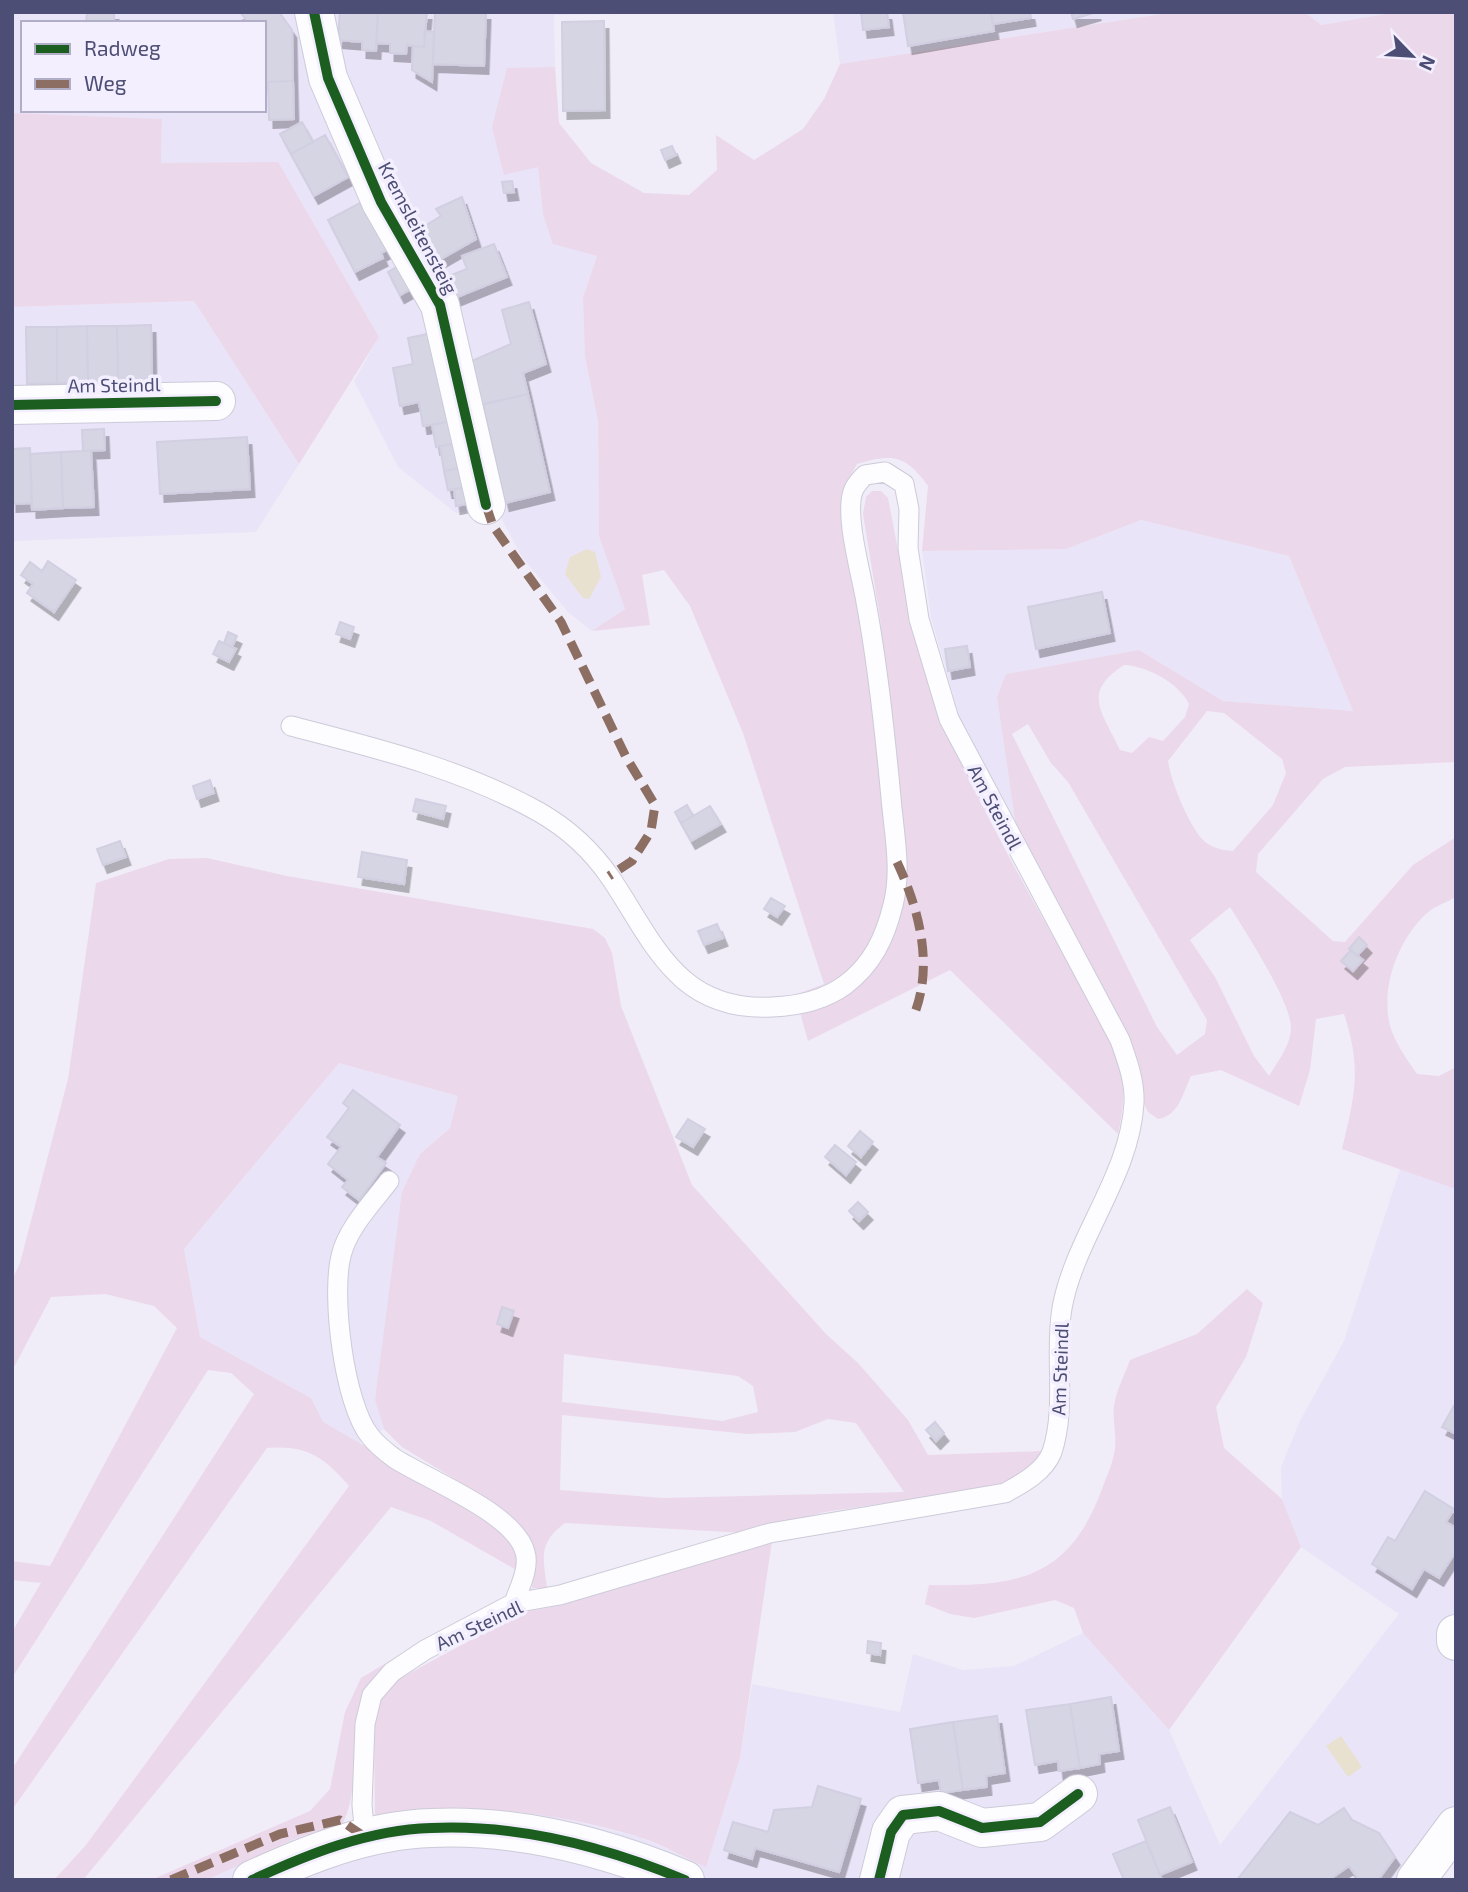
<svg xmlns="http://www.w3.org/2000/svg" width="1468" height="1892" font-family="'Exo 2',sans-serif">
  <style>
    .residential { fill: #e9e4f8; fill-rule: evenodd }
    .green { fill: #ecd8eb; fill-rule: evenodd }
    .water { fill: #e8e1cf }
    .building { fill: #d6d5e4; stroke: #d1cfe1; stroke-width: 2; filter: url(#shadow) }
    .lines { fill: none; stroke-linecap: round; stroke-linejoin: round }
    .service-casing { stroke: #cccbd9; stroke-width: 21 }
    .minor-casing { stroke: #cccbd9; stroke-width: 40 }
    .service { stroke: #fdfcfe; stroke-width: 19 }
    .minor { stroke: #fdfcfe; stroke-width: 38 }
    .quiet { stroke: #8d6e63; stroke-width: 9; stroke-dasharray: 18 9; stroke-linecap: butt }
    .cycleway-casing { stroke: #f3effe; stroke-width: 15 }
    .cycleway { stroke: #1b5e20; stroke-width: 10 }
    .labels { text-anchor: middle; stroke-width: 7; stroke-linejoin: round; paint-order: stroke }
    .street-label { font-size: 19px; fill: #4d4e75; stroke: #f3effe }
  </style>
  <defs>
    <filter id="shadow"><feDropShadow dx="4.5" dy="8" stdDeviation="0" flood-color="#0004"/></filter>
  </defs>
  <rect width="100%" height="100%" fill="#f0edf8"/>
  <path class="residential" d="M12,12H745L554,15L555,67L507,69L538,167L543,214L597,256L583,298L585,357L598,421L599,536L625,609L592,631L568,612L522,557L494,505L456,513L398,467L354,381L379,337L278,163H161L162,119L12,113ZM23,23H264V110H23Z
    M833,12H1174L840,64Z
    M1305,12H1398L1320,25Z
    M194,301L299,464L256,532L12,541V307Z
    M1141,520L1289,556L1353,711L1223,701L1139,650L1006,674L997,697L1016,827L959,716L931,617L922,551L1066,549Z
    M339,1063L458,1096L450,1128L420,1154L375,1400L384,1429L359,1443L322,1422L311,1398L200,1337L184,1249Z
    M1400,1169L1456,1189V1846L1431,1880H207L294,1839L343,1823L429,1808L494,1809L554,1816L639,1837L706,1866L740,1758L752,1684L900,1712L913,1654L963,1670L1014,1666L1083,1633L1169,1730L1220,1845L1399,1614L1301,1547L1282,1499L1281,1467L1300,1421L1344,1341Z"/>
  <path class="green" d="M1174,12H1305L1321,25L1398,12H1456V762L1345,767L1323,779L1258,854L1256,872L1333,941L1345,942L1413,865L1456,837V897C1447,902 1435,906 1427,913C1397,940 1378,993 1392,1032C1398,1047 1408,1061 1417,1074L1439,1076L1456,1067V1189L1342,1149C1355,1094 1362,1069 1344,1014L1316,1019L1310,1070L1299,1106L1221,1070L1191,1076C1183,1093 1179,1116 1158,1119L1148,1112L1016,827L997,697L1006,674L1139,650L1223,701L1353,711L1289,556L1141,520L1066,549L922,551L928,486C906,455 893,453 857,464L845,486L894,739L880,618L863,514L866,497L872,491H881L888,498C903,573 914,653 945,724C991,834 1055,938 1113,1043C1125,1078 1126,1098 1118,1134L950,970L808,1041L795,995L824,984L743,733L690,606L664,570L642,575L650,625L592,631L625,609L599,536L598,421L585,357L583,298L597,256L553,244L543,214L538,167L504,175L492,127L507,68L555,67L559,123L591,163L644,193L689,195L717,170L716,135L754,160L803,129L824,99L840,64ZM1124,665C1147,666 1179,683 1189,704L1185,717L1163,741L1149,737L1132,753L1120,750C1102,711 1081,693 1124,665ZM1207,711L1224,713L1282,759L1286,773L1273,805L1233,851C1222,850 1210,848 1202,839C1188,823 1171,782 1168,761ZM1028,724L1051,763L1068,782L1207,1020L1205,1034L1177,1055L1157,1027L1012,734ZM1230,907C1245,931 1290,1000 1291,1027C1291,1045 1278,1061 1269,1076L1254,1056L1215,977L1190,940Z
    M12,113L162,119L161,163L278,162L379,337L299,464L194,301L12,307Z
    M207,858L287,876L593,929L605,938L612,953L621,1006L692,1185L826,1334L858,1363L908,1420L928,1455L1043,1451L1026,1472L1001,1486L825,1512L745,1533L565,1523C538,1543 543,1557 547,1588H532L534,1571L504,1513L478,1493L402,1447L384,1429L375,1400L402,1192L420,1154L450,1128L458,1096L339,1063L184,1249L200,1337L311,1398L323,1422L469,1506L510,1540L519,1554L518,1571L431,1521L391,1507L83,1880H54L86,1845L349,1486C324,1457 307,1445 267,1448L12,1810V1769L254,1394L231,1373L208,1370L12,1678V1632L41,1583L12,1580V1561L50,1566L177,1328L154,1306L105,1294L51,1297L12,1371V1280L20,1263L68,1079L96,883L169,859ZM564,1354L738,1376L753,1386L758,1412L722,1421L562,1402ZM562,1415L747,1434L795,1432L828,1419L856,1423L904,1492L663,1498L560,1490Z
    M1247,1289L1263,1303L1246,1357L1216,1407L1224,1448L1282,1499L1301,1547L1169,1730L1083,1633L1074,1608L1055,1600L974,1618L950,1614L925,1604L929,1585C1017,1587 1069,1579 1102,1489C1106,1477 1112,1466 1114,1454C1118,1438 1112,1421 1114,1406C1116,1391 1125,1374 1130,1360L1197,1334Z
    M772,1541L740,1758L706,1867C683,1857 660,1843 636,1836C547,1810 466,1802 375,1817L374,1725L381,1700L399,1679L520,1613L562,1605Z
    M386,1663C379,1672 367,1683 363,1694C347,1735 362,1783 343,1823L294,1839L207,1880H151L310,1811L330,1789L345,1712L361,1678Z"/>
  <path class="water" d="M587,549L595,552L601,577L589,599L583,598L565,574L570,557Z
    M1341,1736L1362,1767L1348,1777L1326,1746Z"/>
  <path class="building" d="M87,12H114V23H86Z
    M240,12H279L292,30L293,81L264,82V23H249Z
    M340,12H378L376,51L362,50V42L338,40Z
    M378,12H427L424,47L407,45L406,54L390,53V44L376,43Z
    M435,12H486L484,66L433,64Z
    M861,12H887L889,27L863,30Z
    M903,12H991L994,31L908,46Z
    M991,12H1030L1031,18L993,24Z
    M1071,12H1097L1073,19Z
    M604,21L605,110L563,111L562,22Z
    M425,31L434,32L432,82L412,70L413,46L424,47Z
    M293,81L294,119L269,120L268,82Z
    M302,122L313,142L291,154L280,134Z
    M325,135L348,177L314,196L291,154Z
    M672,146L676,155L665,160L661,150Z
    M512,181L514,192L504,193L502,182Z
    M462,197L476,239L429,266L410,235L441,216L436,209Z
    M360,203L368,218L375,215L392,247L381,253L383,258L355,272L328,220Z
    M494,244L507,277L450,300L441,279L467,269L462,256Z
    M403,263L416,286L400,295L388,272Z
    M529,302L546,364L523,373L528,394L477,406L467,363L511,344L502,310Z
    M151,325L152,382H118L117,326Z
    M87,326L88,383H57V327Z
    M87,326H117L118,382L88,383Z
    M26,327H57V383L27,384Z
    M437,332L453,421L423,426L419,402L400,406L393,368L413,364L408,338Z
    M528,394L550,492L505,503L483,404Z
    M458,420L462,442L436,447L432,425Z
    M104,429L105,450L83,451L82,430Z
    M247,437L250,489L160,494L157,442Z
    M462,442L469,466L444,471L440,446Z
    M30,448L32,503L12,504V449Z
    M83,451H91L94,507L63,508L61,452Z
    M61,452L63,508L32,510L30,454Z
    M469,466L473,486L448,490L444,471Z
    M473,486L476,502L456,506L454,489Z
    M48,561L76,580L54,612L27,593L33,584L21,575L30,562L42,571Z
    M1102,592L1110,633L1036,649L1028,607Z
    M340,622L354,627L350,639L336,634Z
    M228,632L237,636L232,647L224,643Z
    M219,641L236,649L229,662L213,654Z
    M967,646L970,667L948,671L945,649Z
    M210,780L214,793L197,799L193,786Z
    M416,799L446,806L443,819L413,811Z
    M687,805L693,816L681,823L675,812Z
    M710,806L721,824L691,841L681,823Z
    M120,841L126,857L103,865L97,849Z
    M362,852L407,860L404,884L358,877Z
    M771,898L785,906L777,917L764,909Z
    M717,924L723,938L704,945L698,931Z
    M1359,937L1367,945L1357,956L1349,949Z
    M1351,950L1363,960L1353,971L1341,961Z
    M353,1090L400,1125L377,1157L386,1163L359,1200L342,1187L348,1180L328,1164L341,1147L327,1137L349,1108L343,1103Z
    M688,1119L705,1129L693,1147L676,1137Z
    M860,1131L873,1142L861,1157L848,1146Z
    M835,1145L856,1162L846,1175L825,1157Z
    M858,1202L868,1212L859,1221L849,1211Z
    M502,1307L514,1311L508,1328L497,1324Z
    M1456,1402V1434L1442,1427Z
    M935,1422L944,1433L936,1441L926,1430Z
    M1425,1491L1454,1509L1446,1522L1456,1528V1551L1439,1578L1424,1569L1412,1589L1372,1564L1388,1537L1395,1541Z
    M868,1641L881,1643L880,1655L867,1653Z
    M1111,1697L1119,1751L1099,1754L1100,1764L1080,1768L1070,1704Z
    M1070,1704L1080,1768L1059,1771L1058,1761L1035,1765L1026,1710Z
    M997,1716L1005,1773L986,1776L987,1787L963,1790L953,1722Z
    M953,1722L963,1790L941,1793L939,1780L918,1783L910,1729Z
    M818,1786L861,1799L839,1872L755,1848L752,1859L724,1850L733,1822L768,1832L774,1810L812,1807Z
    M1170,1807L1192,1862L1160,1875L1138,1820Z
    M1344,1808L1352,1820L1379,1833L1395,1857L1378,1880H1359L1349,1866L1329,1880H1237L1290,1812L1318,1825Z
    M1146,1841L1162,1880H1124L1113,1854Z"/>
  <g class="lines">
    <g class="service-casing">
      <path id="service" d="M291,726C376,748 462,769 539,812C567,828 592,851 610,877C653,940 676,1012 772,1007C798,1006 823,1001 845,985C872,965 885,938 893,905C902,871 894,833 891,798C885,733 878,666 866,602C862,576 843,512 854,489C856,485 861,479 865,475L885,472L904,484L909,509L908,548L919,619L949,719L1120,1040C1127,1060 1135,1081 1134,1103C1130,1176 1075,1237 1062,1308C1054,1355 1067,1406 1052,1452C1044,1472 1023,1483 1005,1493L770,1533L560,1595L514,1603L425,1650L392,1672L372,1695L365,1724L362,1805L365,1837
        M389,1181C372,1203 347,1229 341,1256C331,1296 344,1404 370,1436C376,1444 386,1452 394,1458C426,1479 515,1513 525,1552C530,1568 519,1588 514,1603"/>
    </g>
    <g class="minor-casing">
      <path id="minor" d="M314,12L328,78L381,202L440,305L486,505
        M12,405L216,401
        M1456,1634V1641
        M252,1880C308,1854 368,1830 431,1828C517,1824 606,1847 685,1880
        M879,1880L891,1832L903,1815L939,1811L982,1828L1040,1822L1078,1794
        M1416,1880L1456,1826"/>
    </g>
    <use href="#service" class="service"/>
    <use href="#minor" class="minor"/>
    <path class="quiet" d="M486,505L493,526L561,622L626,757L655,805L651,831L632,861L609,876
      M897,862C919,909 934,965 914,1015
      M171,1880L280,1834L340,1820L365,1837"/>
    <g class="cycleway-casing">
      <path id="cycleway" d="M314,12L328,78L381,202L440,305L486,505
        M12,405L216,401
        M252,1880C308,1854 368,1830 431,1828C517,1824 606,1847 685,1880
        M879,1880L891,1832L903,1815L939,1811L982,1828L1040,1822L1078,1794"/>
    </g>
    <use href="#cycleway" class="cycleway"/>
  </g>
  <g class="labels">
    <g class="street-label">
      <text transform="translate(418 228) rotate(62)" y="7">Kremsleitensteig</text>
      <text transform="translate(114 385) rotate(-1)" y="7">Am Steindl</text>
      <text transform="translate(995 807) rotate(62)" y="7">Am Steindl</text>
      <text transform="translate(1060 1369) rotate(-88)" y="7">Am Steindl</text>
      <text transform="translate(479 1625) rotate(-25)" y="7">Am Steindl</text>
    </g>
  </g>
  <rect width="1468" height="1892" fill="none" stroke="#4d4e75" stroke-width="28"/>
  <rect x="21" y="21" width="245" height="91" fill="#f3effe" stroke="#b1afc7" stroke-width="2"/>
  <rect x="35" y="44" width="35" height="10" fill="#1b5e20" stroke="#b1afc7" stroke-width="2"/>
  <text x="84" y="56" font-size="21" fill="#4d4e75">Radweg</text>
  <rect x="35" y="79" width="35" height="10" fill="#8d6e63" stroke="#b1afc7" stroke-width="2"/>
  <text x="84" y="91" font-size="21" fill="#4d4e75">Weg</text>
  <g transform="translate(1412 56) rotate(115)" stroke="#f3effe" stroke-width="5" paint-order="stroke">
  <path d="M0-5L12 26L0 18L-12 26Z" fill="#4d4e75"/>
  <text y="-10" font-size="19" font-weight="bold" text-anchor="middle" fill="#4d4e75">N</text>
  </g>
</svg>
